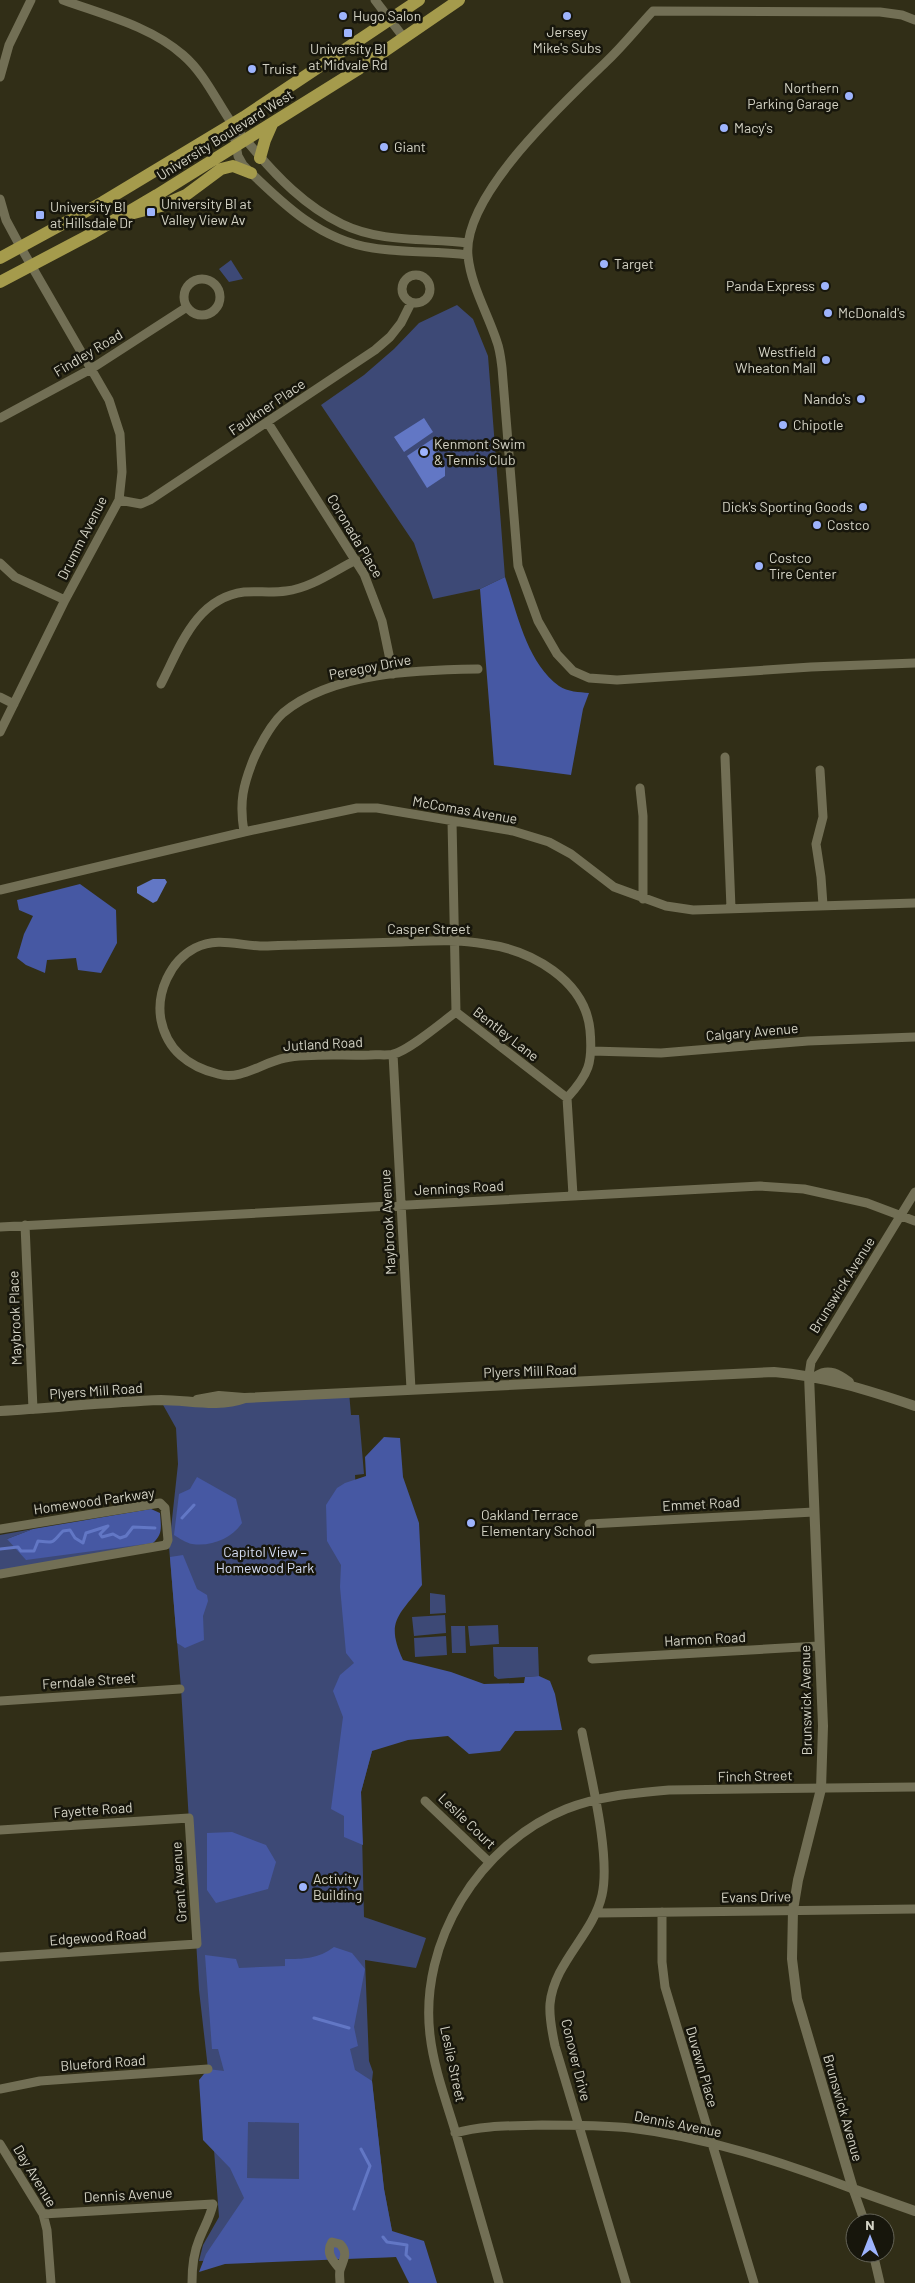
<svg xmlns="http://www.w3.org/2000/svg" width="915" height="2283" font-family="Barlow,sans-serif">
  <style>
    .green { fill: #3d4976 }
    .forest { fill: #4658a3; fill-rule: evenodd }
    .water { fill: #6277c5 }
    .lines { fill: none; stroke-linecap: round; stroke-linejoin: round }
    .stream { stroke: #6277c5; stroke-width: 3 }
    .minor { stroke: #726f55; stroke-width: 9 }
    .tertiary { stroke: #726f55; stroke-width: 10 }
    .primary { stroke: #a59b4c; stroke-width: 12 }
    .poi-dot { fill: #9eb4fd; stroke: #17160c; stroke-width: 2 }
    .labels { text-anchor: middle; stroke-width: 5; stroke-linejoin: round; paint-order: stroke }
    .poi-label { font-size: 14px; fill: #d4d3c5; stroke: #17160c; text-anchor: start }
    .street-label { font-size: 14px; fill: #d4d3c5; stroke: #17160c }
    .park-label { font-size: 14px; fill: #d6ddf3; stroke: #17160c }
  </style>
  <rect width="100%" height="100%" fill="#312e17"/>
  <path class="green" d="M231,260L243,279L229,282L219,269Z
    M457,305L473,319L488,356L505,577L480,589L433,599L414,543L321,405L364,375L394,349L419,323Z
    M349,1392L351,1415H359L364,1474L355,1475L372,1751L361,1792L364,1917L426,1938L416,1968L365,1960L369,2061L373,2072L372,2081L384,2189L397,2257L199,2261L203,2245L219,2217L208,2069L199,1990L181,1688L169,1547L178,1464L176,1428L162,1403Z
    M33,1529L7,1539L153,1543L0,1571V1535Z
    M430,1593L445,1595L446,1613L430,1614Z
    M445,1615L446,1633L414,1636L412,1617Z
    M498,1625L499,1644L470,1646L468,1626Z
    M451,1626H465L466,1653H452Z
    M446,1636L447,1655L415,1657L414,1638Z
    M493,1647H538L539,1676L498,1679L494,1676Z"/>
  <path class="forest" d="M505,577C517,613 527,663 559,686C568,692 579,692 589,693L583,709L571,775L494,765L480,589Z
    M80,884L116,910L117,943L101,973L78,970L76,958L47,960L45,973L26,965L17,958L24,934L33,916L19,910L17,900Z
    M384,1437L400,1438L403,1477L419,1523L422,1585C399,1616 385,1621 403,1660L451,1672L484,1684L524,1683L525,1677L539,1676L550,1681L555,1694L562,1730L515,1731L500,1751L469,1754L448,1736L408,1740L372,1751L361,1792L363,1845L344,1837V1816L331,1809L343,1717L333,1691L340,1675L354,1663L346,1653L340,1587L341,1565L327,1541L326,1505L337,1488L345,1483L366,1476L365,1457Z
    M197,1477L236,1499L242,1523C232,1538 212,1547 192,1544C186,1543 179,1538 174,1535L179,1494L190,1489Z
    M151,1509L160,1513C161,1527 163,1534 153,1543L26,1560L7,1539L33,1529Z
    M183,1555L197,1589L207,1595L208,1601L203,1616L204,1640L185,1648L177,1643L170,1557Z
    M232,1832L266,1845L276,1862L268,1889L216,1903L207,1890V1833Z
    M334,1947L352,1953L365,1969L354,2027L358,2046L350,2049L355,2070L372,2081L384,2189L392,2231L424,2241L437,2283H409L396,2257L225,2264L199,2272L206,2254L244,2198L230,2168L203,2140L199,2080L208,2069L224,2071L218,2049H212L205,1955L236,1959L239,1968L285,1966V1959C304,1959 318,1959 334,1947ZM248,2122L299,2123V2179L247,2178Z"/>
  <path class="water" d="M424,418L433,432L404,452L394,437Z
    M437,436L444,446L432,456L445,465V476L427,488L407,456Z
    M153,879H165L167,882L157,901L153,903L137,893V887Z"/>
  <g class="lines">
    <path class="stream" d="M182,1518L194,1505
      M0,1549L18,1547L21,1551H34L38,1541C56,1543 51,1543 63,1531L70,1530L75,1538L83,1543L86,1533L108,1526L100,1534L102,1537L113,1534L120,1538L126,1536L133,1527L155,1528
      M314,2018L349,2028
      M354,2209L370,2166L361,2149
      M383,2237L387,2242L407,2245L406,2255L410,2259"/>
    <path class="minor" d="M63,0C104,15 150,26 183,55C204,73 216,100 231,122C237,131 244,138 251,146C277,177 305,206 342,224C381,243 426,238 468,243
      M375,0L404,38
      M915,20L902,15L880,12L653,11C637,28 623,46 606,62C565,102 462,195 468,256C471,286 488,314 497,342C500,350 501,360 502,368L518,566L538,621L557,654L573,671L589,678L617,680L811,667L915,663
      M0,77L9,45L31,0
      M232,124L238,156L243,165C280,201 318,240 373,248C404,253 436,251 468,255
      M0,199L6,220L20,246L109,400L120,434L122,472L119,500L65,600L0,732
      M402 289a14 14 0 1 1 28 0a14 14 0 1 1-28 0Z
      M184 297a18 18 0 1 1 36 0a18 18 0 1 1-36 0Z
      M0,418L91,369L187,307
      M268,423L364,574L382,621L393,674
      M119,500L141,504L150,500L375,350L390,337L401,323L411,303
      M0,563L15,577L65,600
      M161,684C180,647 196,598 244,592C258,591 272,593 286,591C311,588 334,571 356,560
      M0,697L14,704
      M725,757L731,908
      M820,770L823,817L816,844L821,877L823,905
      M640,788L643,816V899
      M452,821L456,1012
      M244,832C239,802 243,785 254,758C261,743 271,724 283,713C332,672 417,670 478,669
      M0,890L244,832L357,808H377L513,831L549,842L571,854L614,887L666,906L693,910L915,903
      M456,1012C441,1023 411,1049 394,1054C387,1056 377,1054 370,1055C343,1056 312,1053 285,1058C263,1062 241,1081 218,1074C189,1067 167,1050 161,1020C156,993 170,961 195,948C217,937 237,945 260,946C272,946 285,945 297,945C332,944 366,943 401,942C429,941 457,939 485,944C531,950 585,980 590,1030C593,1063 589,1074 567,1098
      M456,1012L567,1098L573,1195
      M592,1051L661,1053L808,1041L915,1037
      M393,1054L411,1389
      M25,1225L33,1409
      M0,1227L760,1186L804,1189L867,1203L915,1221
      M809,1375L811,1362L915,1192
      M589,1524L814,1512
      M0,1529L160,1503L165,1508L168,1540L166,1545L0,1574
      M592,1659L819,1646
      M0,1701L180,1689
      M582,1732C590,1774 611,1855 602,1895C593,1935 554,1962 550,2004C549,2018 552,2032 555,2046L626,2283
      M425,1801L489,1862
      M0,1830L189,1818L197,1944L0,1957
      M662,1912V1962L665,1987L754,2283
      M597,1913L915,1909
      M0,2089L40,2081L208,2069
      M455,2133C483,2125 513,2126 542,2125C571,2125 601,2125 630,2128C706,2137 782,2162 853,2189L865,2223
      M0,2144L43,2214L47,2230L51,2283
      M43,2214L213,2204C210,2218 204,2227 199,2240C193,2254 192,2268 192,2283
      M873,2253L880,2283
      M340,2269C333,2261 325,2253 332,2242L340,2244C349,2253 343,2260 340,2270C339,2274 340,2279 340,2283
      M499,2283C485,2234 471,2186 457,2137C447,2103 434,2070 430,2035C419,1942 479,1844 566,1809C599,1796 634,1793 669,1790L915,1787"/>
    <path class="tertiary" d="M809,1375L823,1726L821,1789L798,1880L793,1910L792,1959L797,1999L853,2189L915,2211
      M817,1376C829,1368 839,1375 849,1382
      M197,1400L219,1396L244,1398
      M0,1411C54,1408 107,1402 161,1400C190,1400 217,1408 245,1398L774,1372C823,1376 868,1390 915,1406"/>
    <path class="primary" d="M260,158L265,140L272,124
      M130,214L161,206L186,195L221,169L233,166L251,173
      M0,258L103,202L244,117L419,0
      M0,282L91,234L157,195L357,70L459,0"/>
  </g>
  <g class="poi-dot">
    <circle cx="343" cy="16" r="5"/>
    <circle cx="567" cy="16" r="5"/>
    <rect x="343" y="28" width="10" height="10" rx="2.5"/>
    <circle cx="252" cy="69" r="5"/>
    <circle cx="849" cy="96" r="5"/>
    <circle cx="724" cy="128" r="5"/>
    <circle cx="384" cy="147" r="5"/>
    <rect x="146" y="207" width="10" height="10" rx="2.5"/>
    <rect x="35" y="210" width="10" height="10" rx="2.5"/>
    <circle cx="604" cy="264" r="5"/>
    <circle cx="825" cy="286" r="5"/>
    <circle cx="828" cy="313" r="5"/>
    <circle cx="826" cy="360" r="5"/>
    <circle cx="861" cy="399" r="5"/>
    <circle cx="783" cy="425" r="5"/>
    <circle cx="424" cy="452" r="5"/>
    <circle cx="863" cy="507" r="5"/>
    <circle cx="817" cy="525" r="5"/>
    <circle cx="759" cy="566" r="5"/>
    <circle cx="471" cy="1523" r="5"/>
    <circle cx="303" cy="1887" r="5"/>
  </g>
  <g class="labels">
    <g class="poi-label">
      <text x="353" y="21">Hugo Salon</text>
      <text x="567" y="37" text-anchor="middle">Jersey<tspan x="567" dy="16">Mike's Subs</tspan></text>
      <text x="348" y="54" text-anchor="middle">University Bl<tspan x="348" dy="16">at Midvale Rd</tspan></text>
      <text x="262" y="74">Truist</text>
      <text x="839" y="93" text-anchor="end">Northern<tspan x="839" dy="16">Parking Garage</tspan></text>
      <text x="734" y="133">Macy's</text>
      <text x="394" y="152">Giant</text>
      <text x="161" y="209">University Bl at<tspan x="161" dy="16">Valley View Av</tspan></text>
      <text x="50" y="212">University Bl<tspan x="50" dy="16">at Hillsdale Dr</tspan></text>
      <text x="614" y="269">Target</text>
      <text x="815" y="291" text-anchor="end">Panda Express</text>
      <text x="838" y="318">McDonald's</text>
      <text x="816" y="357" text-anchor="end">Westfield<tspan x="816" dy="16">Wheaton Mall</tspan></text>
      <text x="851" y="404" text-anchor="end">Nando's</text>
      <text x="793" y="430">Chipotle</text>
      <text x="434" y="449">Kenmont Swim<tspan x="434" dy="16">&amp; Tennis Club</tspan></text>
      <text x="853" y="512" text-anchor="end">Dick's Sporting Goods</text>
      <text x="827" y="530">Costco</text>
      <text x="769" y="563">Costco<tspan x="769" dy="16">Tire Center</tspan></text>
      <text x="481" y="1520">Oakland Terrace<tspan x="481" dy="16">Elementary School</tspan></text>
      <text x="313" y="1884">Activity<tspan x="313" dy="16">Building</tspan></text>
    </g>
    <g class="street-label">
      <text transform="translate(225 135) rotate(-32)" y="5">University Boulevard West</text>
      <text transform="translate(88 353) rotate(-31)" y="5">Findley Road</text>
      <text transform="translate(267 407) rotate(-34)" y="5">Faulkner Place</text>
      <text transform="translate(355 536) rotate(59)" y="5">Coronada Place</text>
      <text transform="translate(82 538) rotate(-63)" y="5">Drumm Avenue</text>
      <text transform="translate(370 667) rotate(-11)" y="5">Peregoy Drive</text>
      <text transform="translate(465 810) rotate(10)" y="5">McComas Avenue</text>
      <text x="429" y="934">Casper Street</text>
      <text transform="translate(752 1032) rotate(-5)" y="5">Calgary Avenue</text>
      <text transform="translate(506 1034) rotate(38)" y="5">Bentley Lane</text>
      <text transform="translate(323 1044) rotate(-3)" y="5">Jutland Road</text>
      <text transform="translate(459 1188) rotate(-3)" y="5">Jennings Road</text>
      <text transform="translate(388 1222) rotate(-93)" y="5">Maybrook Avenue</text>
      <text transform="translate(842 1285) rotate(-58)" y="5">Brunswick Avenue</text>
      <text transform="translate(15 1318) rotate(-92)" y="5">Maybrook Place</text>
      <text transform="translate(530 1371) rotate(-2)" y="5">Plyers Mill Road</text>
      <text transform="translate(96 1391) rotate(-4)" y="5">Plyers Mill Road</text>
      <text transform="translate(94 1501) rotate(-8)" y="5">Homewood Parkway</text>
      <text transform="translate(701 1504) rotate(-3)" y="5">Emmet Road</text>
      <text transform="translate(705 1639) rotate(-3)" y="5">Harmon Road</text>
      <text transform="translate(89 1681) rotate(-4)" y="5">Ferndale Street</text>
      <text transform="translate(806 1700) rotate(-91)" y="5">Brunswick Avenue</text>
      <text transform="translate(755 1776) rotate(-1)" y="5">Finch Street</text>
      <text transform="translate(93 1810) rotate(-4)" y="5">Fayette Road</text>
      <text transform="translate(467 1821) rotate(44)" y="5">Leslie Court</text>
      <text transform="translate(179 1882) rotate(-94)" y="5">Grant Avenue</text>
      <text transform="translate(756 1897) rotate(-1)" y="5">Evans Drive</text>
      <text transform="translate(98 1937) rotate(-4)" y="5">Edgewood Road</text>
      <text transform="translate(576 2060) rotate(76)" y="5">Conover Drive</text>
      <text transform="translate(103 2063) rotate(-4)" y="5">Blueford Road</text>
      <text transform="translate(453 2064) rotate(78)" y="5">Leslie Street</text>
      <text transform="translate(702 2067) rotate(74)" y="5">Duvawn Place</text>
      <text transform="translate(843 2108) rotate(74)" y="5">Brunswick Avenue</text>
      <text transform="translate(678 2124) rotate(11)" y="5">Dennis Avenue</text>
      <text transform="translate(35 2176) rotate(59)" y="5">Day Avenue</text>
      <text transform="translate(128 2195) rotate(-3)" y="5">Dennis Avenue</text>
    </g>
    <g class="park-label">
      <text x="265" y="1557">Capitol View –<tspan x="265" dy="16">Homewood Park</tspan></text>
    </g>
  </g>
  <g transform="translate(870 2238)"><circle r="24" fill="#17160c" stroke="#636256"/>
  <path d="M0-4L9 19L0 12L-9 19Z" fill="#9eb4fd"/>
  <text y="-8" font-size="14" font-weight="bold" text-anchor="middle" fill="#d4d3c5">N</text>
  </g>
</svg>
